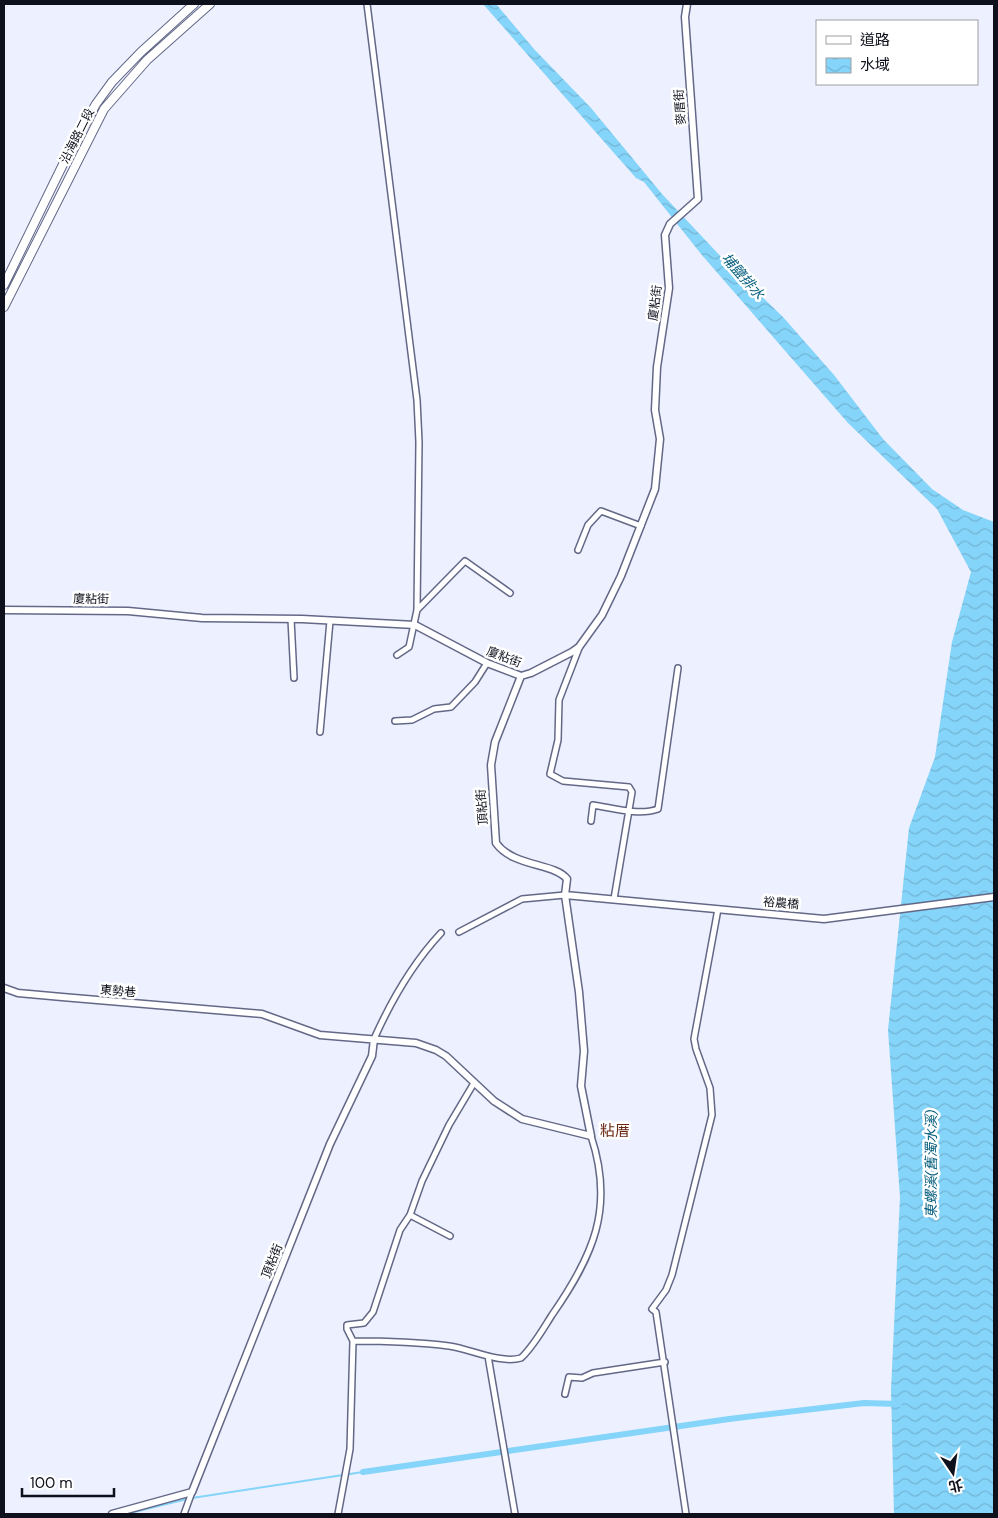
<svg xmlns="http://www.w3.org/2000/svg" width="998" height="1518" font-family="'DM Sans','Noto Sans TC',sans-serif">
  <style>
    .water { fill: url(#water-waves) }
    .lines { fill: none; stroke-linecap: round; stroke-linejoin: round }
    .stream { stroke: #85d4f9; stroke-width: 2 }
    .canal { stroke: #85d4f9; stroke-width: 6 }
    .minor-casing { stroke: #636887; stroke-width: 8 }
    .tertiary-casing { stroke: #636887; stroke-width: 9 }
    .primary-casing { stroke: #636887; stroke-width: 10 }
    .minor { stroke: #fff; stroke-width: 5 }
    .tertiary { stroke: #fff; stroke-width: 6 }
    .primary { stroke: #fff; stroke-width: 8 }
    .labels { text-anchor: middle; stroke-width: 5; stroke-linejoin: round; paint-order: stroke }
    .street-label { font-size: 12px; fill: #0e101c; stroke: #fff }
    .water-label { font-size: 14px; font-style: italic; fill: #09607f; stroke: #fff }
    .quarter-label { font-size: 15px; fill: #6a2714; stroke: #fff }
  </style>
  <defs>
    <pattern id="water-waves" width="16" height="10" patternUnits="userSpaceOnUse" patternTransform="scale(1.25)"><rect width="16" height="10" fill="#85d4f9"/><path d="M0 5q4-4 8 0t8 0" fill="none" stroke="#72b5d5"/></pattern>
  </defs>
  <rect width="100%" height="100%" fill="#edf0ff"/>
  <path class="water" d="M483,4H496L534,49L591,108L662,194L724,260L783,317L834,375L883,439L932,489L963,510L994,522V1514H894L891,1390L900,1197L888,1030L909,828L935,757L952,642L971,572L937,509L848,423L701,254L644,182L636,178Z"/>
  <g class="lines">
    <path class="stream" d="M192,1498L363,1472
      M126,1514L187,1499"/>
    <path class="canal" d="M363,1472L729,1419L864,1403L899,1404"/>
    <g class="minor-casing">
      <path id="minor" d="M367,4L417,400L419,442L417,610L409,647L397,655
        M578,550L588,525L601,511L641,526
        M417,610L465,561L510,593
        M291,619L294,678
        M579,648L559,700L558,740L550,774L563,781L629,787L632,792L614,899
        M395,721L412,720L434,709L451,707L475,682L487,663
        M320,732L330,621
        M591,821L593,805C613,808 639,816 658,809L678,668
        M459,932L522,899L565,895
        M374,1039C391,1001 412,964 441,933
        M410,1215L450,1236
        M353,1341C386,1341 417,1342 449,1346C471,1349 500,1364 521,1358C533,1347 543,1329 552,1315C593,1256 615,1208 591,1136
        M488,1356L515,1514
        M565,1394L569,1377L582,1378L593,1373L665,1362
        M184,1514L192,1492
        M338,1514L350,1449L353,1341L347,1329V1325L364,1323L373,1312L400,1230L410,1215L422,1181L449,1125L474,1083
        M686,1514L656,1312L652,1309L666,1290L672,1275L712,1115L710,1088L696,1049L694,1039L718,909"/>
    </g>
    <g class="tertiary-casing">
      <path id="tertiary" d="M4,610L128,611L202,618L302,619L415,625L487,663L521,676L531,673L572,652L579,647L602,615L621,576L655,489L660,439L655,410L657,367L669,288L665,235L670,224L698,199L685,17L687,4
        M565,895L824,919L994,897
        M4,988L18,993L62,997L262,1014L320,1035L416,1043L436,1050L446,1056L494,1101L522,1119L591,1136L581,1086L584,1051L579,992L565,895L567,879C555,863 513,867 496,843L491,765L495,742L521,676
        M112,1514L192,1492L330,1144L372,1056L374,1039"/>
    </g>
    <g class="primary-casing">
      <path id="primary" d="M4,285L71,148L96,104L112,82L141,52L194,4
        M4,307L104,109L147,60L210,4"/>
    </g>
    <use href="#minor" class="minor"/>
    <use href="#tertiary" class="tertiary"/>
    <use href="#primary" class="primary"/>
  </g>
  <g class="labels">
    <g class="street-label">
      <text transform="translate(680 107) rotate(-94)" y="4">麥厝街</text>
      <text transform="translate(77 136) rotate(-63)" y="4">沿海路二段</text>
      <text transform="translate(655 303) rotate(-83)" y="4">廈粘街</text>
      <text transform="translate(91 599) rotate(1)" y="4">廈粘街</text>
      <text transform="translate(504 657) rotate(21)" y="4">廈粘街</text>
      <text transform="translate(482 807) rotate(-94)" y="4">頂粘街</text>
      <text transform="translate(781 903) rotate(5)" y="4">裕農橋</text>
      <text transform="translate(118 991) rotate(5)" y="4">東勢巷</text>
      <text transform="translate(272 1261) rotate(-68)" y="4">頂粘街</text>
    </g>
    <g class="water-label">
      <text transform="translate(743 276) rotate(49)" y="5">埔鹽排水</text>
      <text transform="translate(931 1164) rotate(-90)" y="5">東螺溪(舊濁水溪)</text>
    </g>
    <g class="quarter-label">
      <text x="615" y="1136">粘厝</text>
    </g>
  </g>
  <rect width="998" height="1518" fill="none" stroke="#0e101c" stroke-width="10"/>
  <rect x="816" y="20" width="162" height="65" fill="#ffffff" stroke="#9f9fa4"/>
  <rect x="826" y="36" width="25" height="8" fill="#ffffff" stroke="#9f9fa4"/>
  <text x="860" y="45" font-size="15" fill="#0e101c">道路</text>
  <rect x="826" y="58" width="25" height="15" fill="url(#water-waves)" stroke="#9f9fa4"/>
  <text x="860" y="70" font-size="15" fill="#0e101c">水域</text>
  <g transform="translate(953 1473) rotate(167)" stroke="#ffffff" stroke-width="4" paint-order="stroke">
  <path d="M0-4L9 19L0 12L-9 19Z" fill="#0e101c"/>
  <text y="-8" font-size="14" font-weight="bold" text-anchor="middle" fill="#0e101c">北</text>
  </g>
  <path d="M22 1488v8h92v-8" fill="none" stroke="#0e101c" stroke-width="2.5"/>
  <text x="30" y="1488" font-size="15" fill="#0e101c" stroke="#ffffff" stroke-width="4" paint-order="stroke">100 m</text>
</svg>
